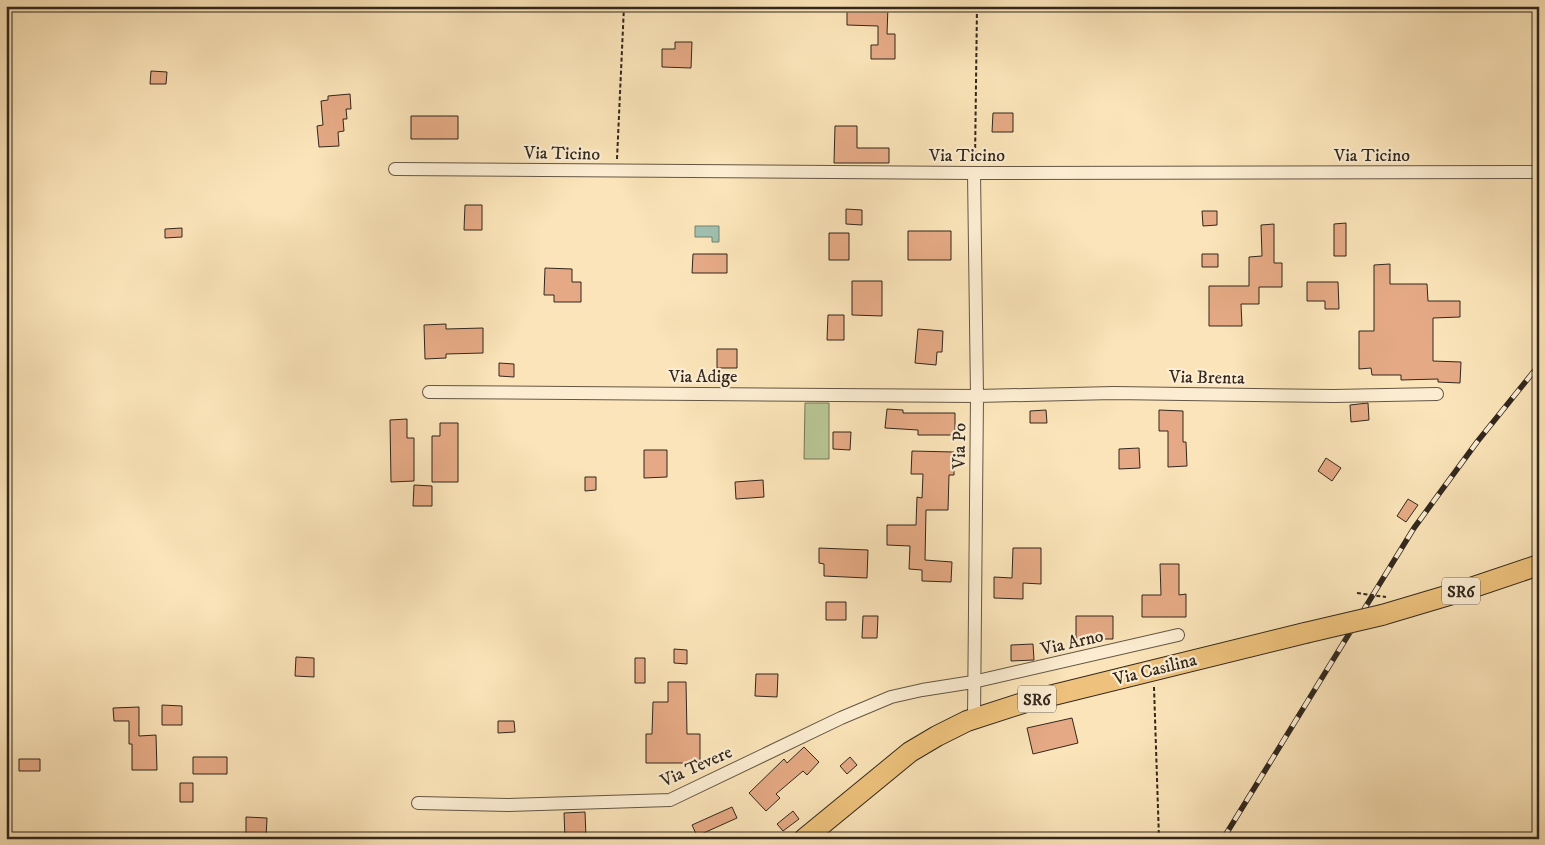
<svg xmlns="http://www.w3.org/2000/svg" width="1545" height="845" font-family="'IM FELL DW Pica',serif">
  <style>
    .green { fill: #b9c594; stroke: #757658 }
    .water { fill: #9fbfae; stroke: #738274 }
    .building { fill: #e5aa85; stroke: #31271d }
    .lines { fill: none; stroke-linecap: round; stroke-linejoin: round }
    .street-casing { stroke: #645644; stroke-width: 14 }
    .primary-casing { stroke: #31271d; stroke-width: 22 }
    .path { stroke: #31271d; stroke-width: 2; stroke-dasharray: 4 2.5; stroke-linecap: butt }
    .street { stroke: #fcedd2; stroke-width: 12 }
    .primary { stroke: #eec27c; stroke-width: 20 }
    .rail-casing { stroke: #31271d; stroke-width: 5.5 }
    .rail { stroke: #fcedd2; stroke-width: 4; stroke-dasharray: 11; stroke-linecap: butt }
    .primary-bridge-casing { stroke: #31271d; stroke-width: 22; stroke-linecap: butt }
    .path-bridge { stroke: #31271d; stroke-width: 2; stroke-dasharray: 4 2.5; stroke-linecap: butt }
    .primary-bridge { stroke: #eec27c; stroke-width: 20 }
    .labels { text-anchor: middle; stroke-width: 4.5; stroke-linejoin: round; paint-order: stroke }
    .shield { fill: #fcedd2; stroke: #6e6253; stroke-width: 1 }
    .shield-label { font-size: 16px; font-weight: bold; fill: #31271d }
    .street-label { font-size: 18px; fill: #31271d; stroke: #fcedd2 }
  </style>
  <rect width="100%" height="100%" fill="#fbe4b9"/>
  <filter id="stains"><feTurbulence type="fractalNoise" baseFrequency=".004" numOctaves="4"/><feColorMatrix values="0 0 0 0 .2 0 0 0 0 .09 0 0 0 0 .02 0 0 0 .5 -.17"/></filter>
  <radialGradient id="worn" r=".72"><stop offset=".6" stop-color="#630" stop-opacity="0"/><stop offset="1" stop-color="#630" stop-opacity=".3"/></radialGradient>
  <path class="green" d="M805,403H829V459H804Z"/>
  <path class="water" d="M695,226H719V242H712V237H695Z"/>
  <path class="building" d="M847,6H888L887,34H895V59H871V45H878V26L847,25Z
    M675,42H692L691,68L662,67V49H675Z
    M151,71L167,72L166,84H150Z
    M350,94L351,109H346L347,119H343L344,131L338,132L339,146L319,147L317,126L323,125L321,101L328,100V96Z
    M993,113H1013V132H992Z
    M411,116H458V139H411Z
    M835,126H857V148H889V163H834Z
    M465,205H482V230H464Z
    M846,209L862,210V225L846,224Z
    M1202,211H1217V225L1203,226Z
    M1346,223V256H1334V224Z
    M1274,224V263H1282V287H1259V304H1241L1242,326H1209V286H1249V257L1262,256L1261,225Z
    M182,228V237L165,238V229Z
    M908,231H951V260H908Z
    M829,233H849V260H829Z
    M693,254H727V273H692Z
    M1202,254H1218V267H1202Z
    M1390,264V284H1427L1428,301H1460V317L1433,318V361L1461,362L1460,383L1438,382V379L1401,380V375H1372L1371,368L1359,369V331H1374V265Z
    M545,268L572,269V282H581V302H554V295H544Z
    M852,281H882V316L852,315Z
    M1307,282H1338L1339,309H1325V301H1307Z
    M828,315H844V340H827Z
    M446,324V329L483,328V353L446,354V358L425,359L424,325Z
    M918,329L943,331L942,352H937L936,365L915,363Z
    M717,349H737V368H717Z
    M499,363L514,364V377L499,376Z
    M1368,403L1369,420L1351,422L1350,405Z
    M887,409L903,410V413H955V435H918V430L885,428Z
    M1046,410L1047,423H1030V411Z
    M1159,410L1183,411V442H1186L1187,466L1168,467V431H1159Z
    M407,419V438H414V481L391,482L390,420Z
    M440,423H458V482H432V436H440Z
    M833,432H851L850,450L833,449Z
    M1139,448L1140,468L1119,469V449Z
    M644,450H667V477L644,478Z
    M912,451L954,452V475H949L948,510H926L925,560L952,562L951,582L922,581V570L909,569L910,546L887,545V525H916L917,497L922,498L923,474H911Z
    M1326,458L1341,468L1332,481L1318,471Z
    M585,477H596V490L585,491Z
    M763,480L764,497L736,499L735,482Z
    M414,485L432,486V506H413Z
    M1408,499L1418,505L1406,522L1397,516Z
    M819,548L868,550L867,578L824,576V564L819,563Z
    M1013,548H1041V584L1023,583V599L994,598V577L1012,578Z
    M1160,564H1179V595L1186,594V617H1142V595H1161Z
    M826,602H846V620H826Z
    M863,616H878L877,638H862Z
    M1076,616H1113V639H1076Z
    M1033,644L1034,660L1011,661V645Z
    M674,649L687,650V664L674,663Z
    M296,657L314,658V677L295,676Z
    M635,658H645V683H635Z
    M756,674H778L777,697L755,696Z
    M668,682H686L687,734H700V763H646V734H652L653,702H668Z
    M162,705L182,706V725H162Z
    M139,707V736L156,735L157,770H132V744H129V721H114L113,708Z
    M1072,718L1078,743L1033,754L1027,728Z
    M498,721H514L515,732L498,733Z
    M804,747L819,762L807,775L803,771L776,794L780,798L766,811L749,793L784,759L787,763Z
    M193,757H227V774H193Z
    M850,757L857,765L847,774L840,766Z
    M19,759H40V771H19Z
    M180,783H193V802H180Z
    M732,807L737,818L697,836L692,825Z
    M793,811L799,819L783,831L777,824Z
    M585,812L586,837L565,838L564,813Z
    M246,817L267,818L266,838H246Z"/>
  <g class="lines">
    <g class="street-casing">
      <path id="street" d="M395,169L974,173L1539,172
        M429,392L977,396L1114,393L1334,396L1437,394
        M974,718L977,396L974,173
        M418,803L508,805L670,800L841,718L891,697L922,690L973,682L1178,635"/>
    </g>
    <g class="primary-casing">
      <path id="primary" d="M1382,615L1456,593L1539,565
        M804,839L910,752L937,736L967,721L1029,701L1305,633"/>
    </g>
    <path class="path" d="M617,159L624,6
      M975,161L977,6
      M1154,687L1159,839"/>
    <use href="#street" class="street"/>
    <use href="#primary" class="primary"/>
    <g class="rail-casing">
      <path id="rail" d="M1223,839L1414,528L1477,442L1539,365"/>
    </g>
    <use href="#rail" class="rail"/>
    <g class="primary-bridge-casing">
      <path id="primary-bridge" d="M1305,633L1382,615"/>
    </g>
    <path class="path-bridge" d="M1357,593L1386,597"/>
    <use href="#primary-bridge" class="primary-bridge"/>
  </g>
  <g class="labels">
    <g class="shield">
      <rect x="1442" y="577.5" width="38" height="27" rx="4"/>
      <rect x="1018" y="685.5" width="38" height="27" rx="4"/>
    </g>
    <g class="shield-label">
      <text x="1461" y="597">SR6</text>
      <text x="1037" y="705">SR6</text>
    </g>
    <g class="street-label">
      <text transform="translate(562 153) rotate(1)" y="6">Via Ticino</text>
      <text x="967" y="161">Via Ticino</text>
      <text x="1372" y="161">Via Ticino</text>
      <text x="703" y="382">Via Adige</text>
      <text transform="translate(1207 377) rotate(1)" y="6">Via Brenta</text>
      <text transform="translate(959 446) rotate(-89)" y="6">Via Po</text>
      <text transform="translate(1072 642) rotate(-13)" y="6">Via Arno</text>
      <text transform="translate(1155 669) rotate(-14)" y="6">Via Casilina</text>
      <text transform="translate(696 766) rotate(-24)" y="6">Via Tevere</text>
    </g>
  </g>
  <rect width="1545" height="845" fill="none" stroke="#fbe4b9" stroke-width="25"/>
  <rect x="8" y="8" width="1530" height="830" fill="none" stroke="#31271d" stroke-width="2.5"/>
  <rect x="12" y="12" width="1520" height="820" fill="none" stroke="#31271d"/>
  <rect width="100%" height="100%" filter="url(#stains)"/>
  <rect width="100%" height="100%" fill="url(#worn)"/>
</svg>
